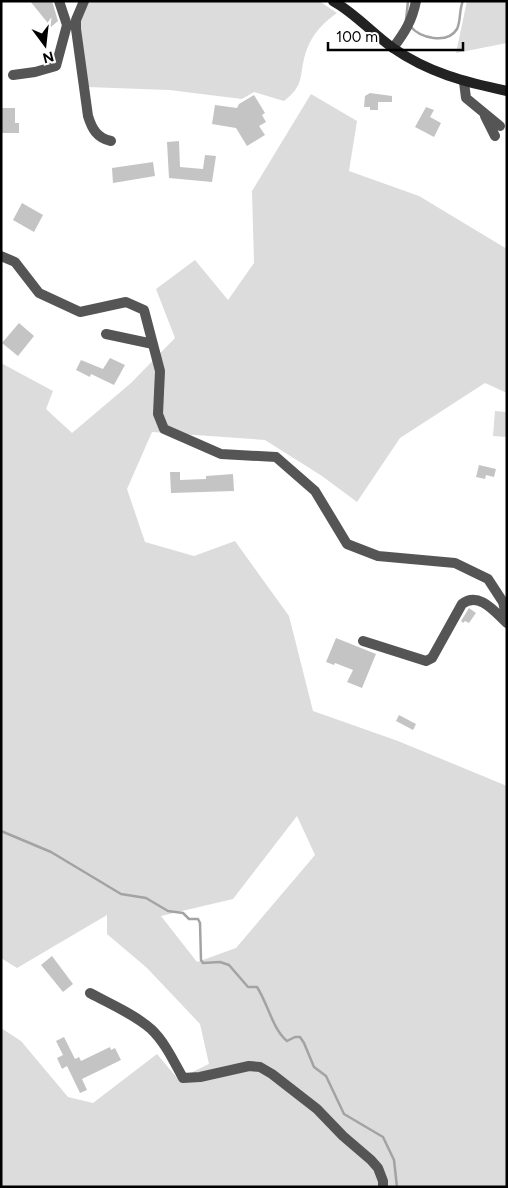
<svg xmlns="http://www.w3.org/2000/svg" width="508" height="1188" font-family="Figtree,sans-serif">
  <style>
    .green { fill: #dcdcdc; fill-rule: evenodd }
    .lines { fill: none; stroke-linecap: round; stroke-linejoin: round }
    .stream { stroke: #a3a3a3; stroke-width: 2.5 }
    .building { fill: #c4c4c4 }
    .minor { stroke: #555; stroke-width: 10 }
    .secondary { stroke: #222; stroke-width: 10 }
  </style>
  <rect width="100%" height="100%" fill="#fff"/>
  <path class="green" d="M88,1H319L337,13C324,22 313,33 307,49C298,72 307,84 284,101L254,92L242,99L169,90L87,87L80,47L81,16Z
    M467,1H507V43L456,53Z
    M311,94L357,121L349,171L419,196L507,249V393L485,383L400,438L357,502L322,476L265,440L152,432L127,489L145,542L194,556L235,541L289,616L313,711L398,741L507,786V1187H1V1028L21,1041L68,1097L93,1103L157,1054L178,1079L209,1064L200,1024L147,968L107,934V915L17,968L1,958V363L53,391L46,409L72,433L131,383L175,338L156,289L195,260L228,300L254,263L252,191ZM297,816L315,855L236,948L197,962L161,916L233,899Z
    M495,411L507,412V437L493,436Z"/>
  <g class="lines">
    <path class="stream" d="M406,20L408,1
      M410,26C420,38 447,45 457,29C461,21 459,9 463,1
      M1,831L51,852L121,894L146,898L168,911L183,913L189,919H198L200,923L201,960L203,963L220,962L229,965L248,987H257C268,1004 273,1030 287,1041L295,1037H300L304,1043L314,1067L326,1076L344,1114L383,1137L394,1160L397,1187"/>
  </g>
  <path class="building" d="M30,1H52L58,21L51,27Z
    M370,93L392,96V102H378V110H370V107H364L365,96Z
    M254,95L265,113L262,115L266,122L259,126L265,135L247,146L236,128L212,124L215,105L237,108L239,104Z
    M426,107L434,110L430,117L441,123L434,137L415,127Z
    M1,108H15V123H19V133H1Z
    M179,141L180,167L203,169L205,155L216,156L212,182L169,178L167,142Z
    M153,162L155,176L113,183L112,168Z
    M22,203L43,215L34,232L13,220Z
    M19,323L34,336L18,356L2,343Z
    M110,358L125,365L114,385L91,374L90,377L76,370L81,360L103,369Z
    M479,465L496,469L494,477L486,475L485,479L476,477Z
    M170,472H180V480L206,479V476L233,474L234,491L171,493Z
    M469,608L476,613L469,623L465,621L463,623L461,621Z
    M336,638L376,654L362,688L347,682L353,670L335,663L334,665L326,662Z
    M399,715L416,724L413,730L396,721Z
    M52,956L73,984L63,992L41,965Z
    M64,1037L75,1059L79,1057L81,1061L110,1047L111,1050L115,1048L121,1060L82,1079L87,1090L80,1093L67,1066L62,1069L57,1058L63,1055L56,1041Z"/>
  <g class="lines">
    <path class="minor" d="M84,1L76,20V29L88,116C92,129 97,138 111,141
      M393,48C405,32 412,21 416,1
      M13,75L35,72L56,66L67,25L59,1
      M464,82L466,98L500,126
      M485,116L495,136
      M1,256L15,262L39,293L80,312L126,302L144,310L160,371L158,414L164,429L221,454L276,457L315,491L347,544L378,556L455,563L488,579L503,602L507,618
      M106,334L153,344
      M363,641L426,661L432,658L462,604C479,591 495,612 507,623
      M90,993C110,1004 134,1014 151,1029C165,1042 174,1062 183,1078L200,1077L249,1066L260,1067L272,1074L317,1109L343,1136L371,1160L378,1168L383,1181V1187"/>
    <path class="secondary" d="M333,1C355,13 373,34 393,48C429,73 465,82 507,91"/>
  </g>
  <rect width="508" height="1188" fill="none" stroke="#000000" stroke-width="5"/>
  <g transform="translate(45 45) rotate(165)" stroke="#ffffff" stroke-width="4" paint-order="stroke">
  <path d="M0-4L9 19L0 12L-9 19Z" fill="#000000"/>
  <text y="-8" font-size="14" font-weight="bold" text-anchor="middle" fill="#000000">N</text>
  </g>
  <path d="M328 42v8h135v-8" fill="none" stroke="#000000" stroke-width="2.5"/>
  <text x="336" y="42" font-size="15" fill="#000000" stroke="#ffffff" stroke-width="4" paint-order="stroke">100 m</text>
</svg>
